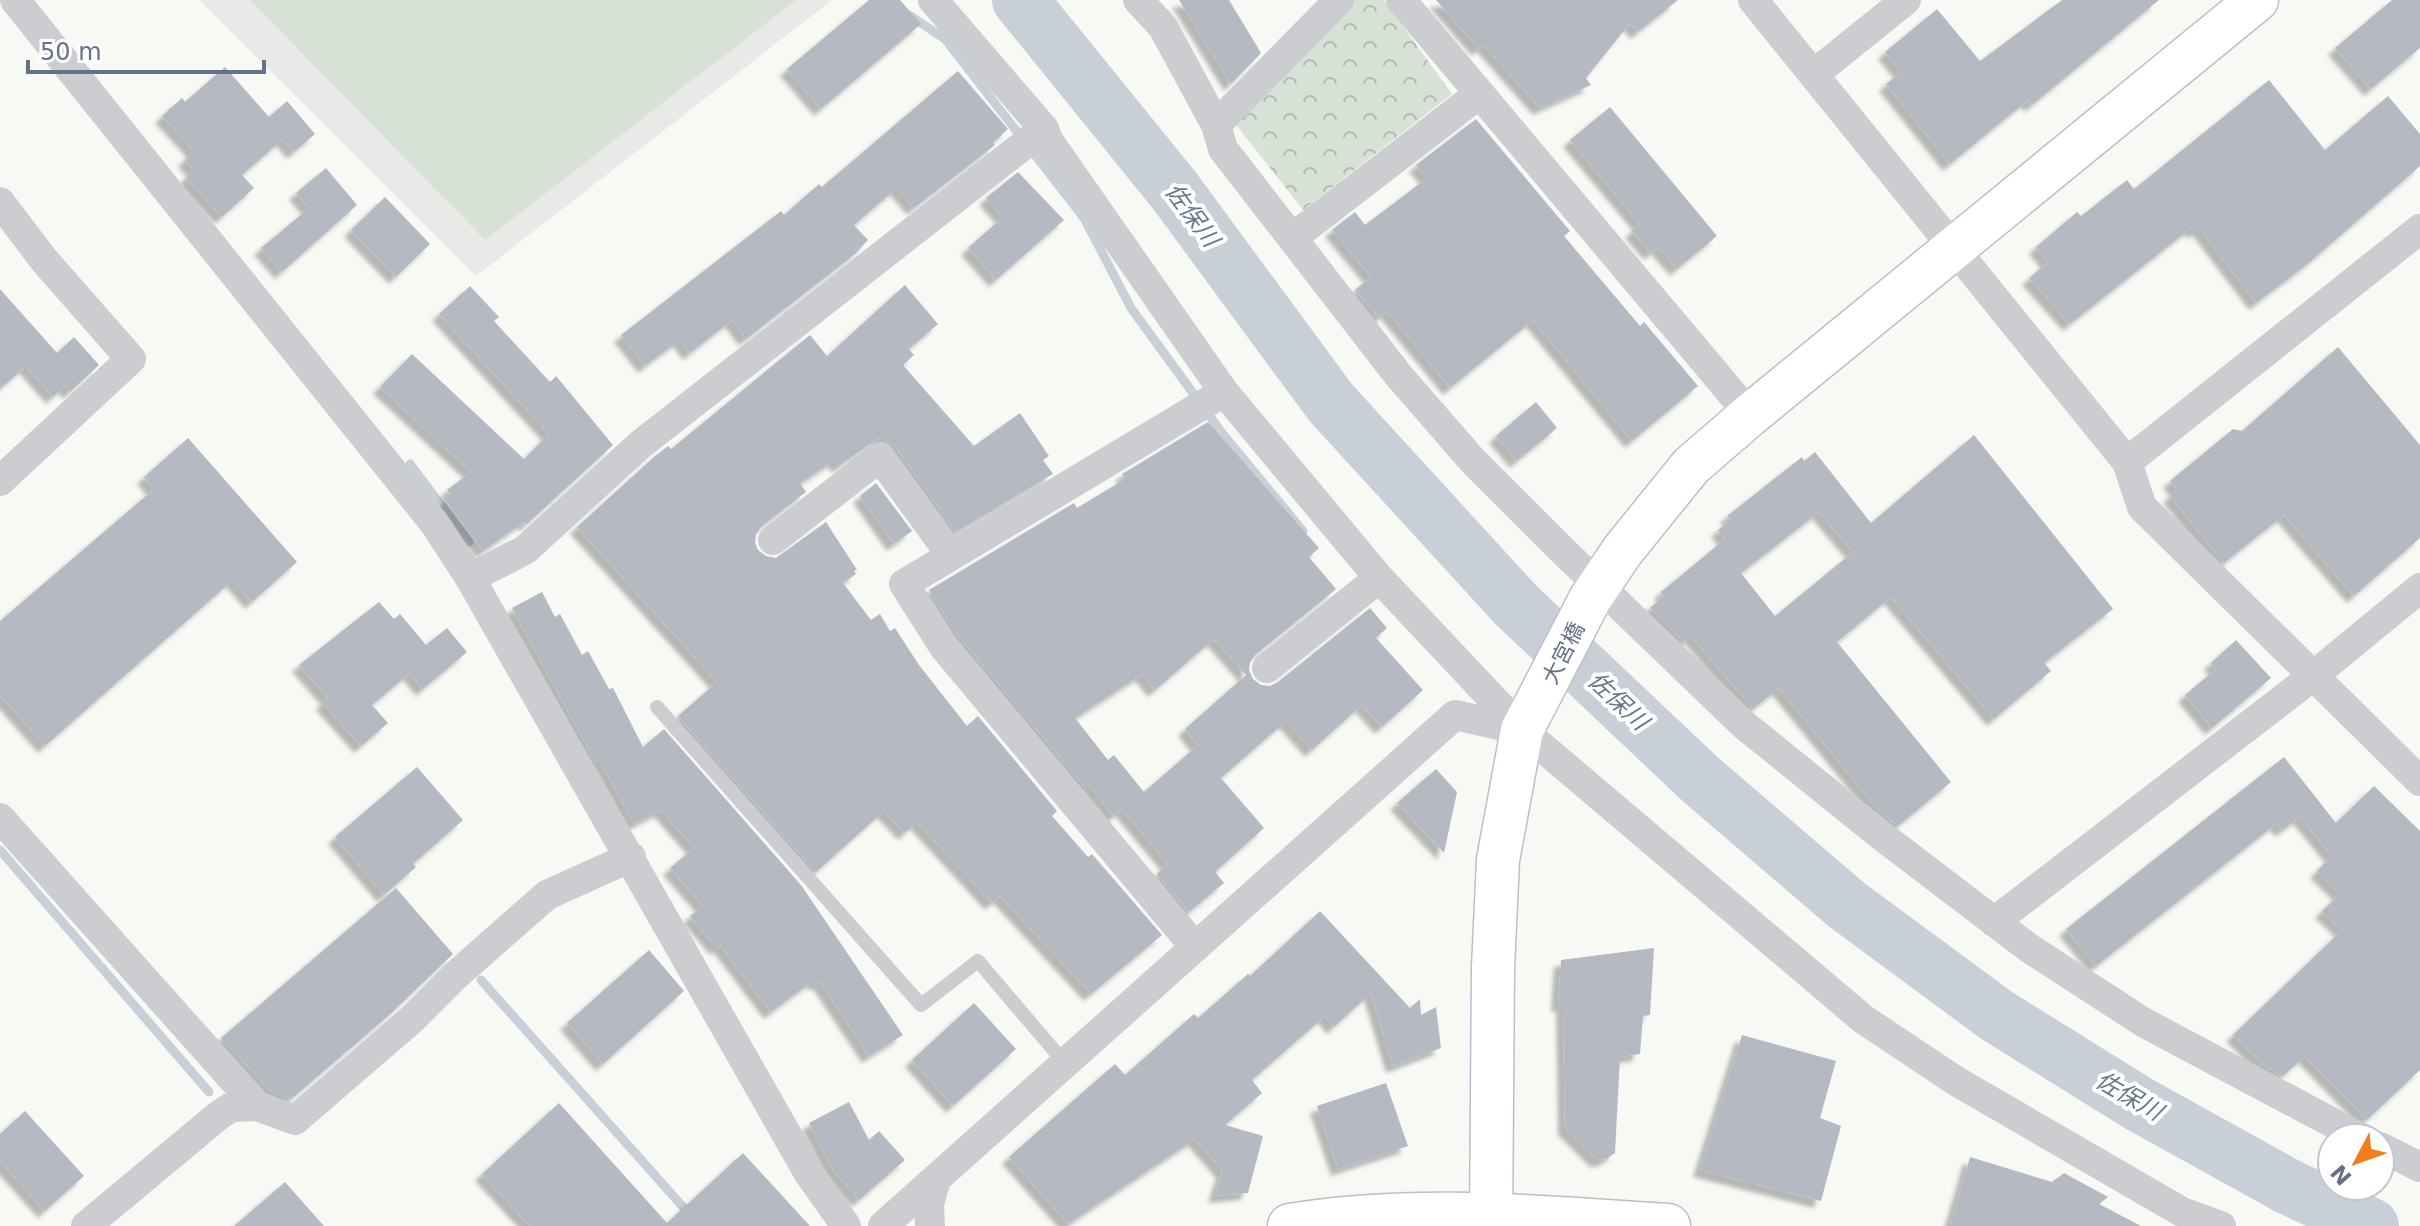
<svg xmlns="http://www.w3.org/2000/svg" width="2420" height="1226" font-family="'DejaVu Sans','Noto Sans JP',sans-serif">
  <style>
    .built { fill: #e9e9e8 }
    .forest { fill: url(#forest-crowns) }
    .pitch { fill: #d8e1d6 }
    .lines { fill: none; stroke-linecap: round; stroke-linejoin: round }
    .stream { stroke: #c8cfd6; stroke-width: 9 }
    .river { stroke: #c8cfd6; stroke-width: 56 }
    .building { fill: #b5bac2; fill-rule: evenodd; filter: url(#shadow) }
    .secondary-casing { stroke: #bcbfc6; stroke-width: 45 }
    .highway-casing { stroke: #bcbec2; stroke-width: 47 }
    .lane { stroke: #cbcdd1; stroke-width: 14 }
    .street { stroke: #cbcdd1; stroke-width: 30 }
    .secondary { stroke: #fff; stroke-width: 42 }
    .highway { stroke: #fff; stroke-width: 44 }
    .labels { text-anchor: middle; stroke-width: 8; stroke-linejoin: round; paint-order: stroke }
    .street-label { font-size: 22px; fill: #657189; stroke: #fff }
    .water-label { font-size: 24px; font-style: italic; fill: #65798b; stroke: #fff }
  </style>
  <defs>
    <pattern id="forest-crowns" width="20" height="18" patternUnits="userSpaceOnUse" patternTransform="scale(2)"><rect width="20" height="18" fill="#d8e1d6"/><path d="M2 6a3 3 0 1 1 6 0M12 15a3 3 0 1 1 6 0" fill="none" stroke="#b3bbb3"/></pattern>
    <filter id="shadow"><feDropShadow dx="-7" dy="7" stdDeviation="2" flood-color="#0004"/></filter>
  </defs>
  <rect width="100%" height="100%" fill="#f8f8f5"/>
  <path class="built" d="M199,0H832L476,276Z"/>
  <path class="forest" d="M1353,0H1384L1452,94L1303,210L1233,121Z"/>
  <path class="pitch" d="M250,0H796L485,240Z"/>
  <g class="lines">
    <path class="stream" d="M909,15L945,39L1084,218L1131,308L1222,433L1303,531
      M410,464L469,542
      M0,850L209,1092
      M481,980L700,1226"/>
    <path class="river" d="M1020,0L1174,190L1331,403L1516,605L1700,779L1847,905L1996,1015L2139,1104L2287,1186L2371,1226"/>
  </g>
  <path class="building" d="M869,0H900L921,24L821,109L787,69Z
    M1179,0H1229L1261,53L1231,84Z
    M1436,0H1678L1638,32L1630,23L1586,78L1591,85L1540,108L1483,44L1479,49Z
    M2062,0H2159L2032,105L2028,100L1950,164L1886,84L1901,72L1885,52L1937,9L1980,61Z
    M2392,0H2420V48L2371,89L2335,48Z
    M225,67L269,117L287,101L315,134L294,152L283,139L242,175L254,188L222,217L186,178L194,170L185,160L194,151L162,116L182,98L185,102Z
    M958,71L1008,129L993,143L995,145L914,208L897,188L854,225L868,240L855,254L746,339L732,320L690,353L680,340L645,366L621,335L781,211L784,215L819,184L822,187Z
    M2269,80L2325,150L2388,96L2420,134V166L2310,262L2256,303L2199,228L2195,232L2191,228L2070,324L2029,278L2048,262L2036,247L2077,212L2081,216L2127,180L2134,189Z
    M1610,107L1717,236L1677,269L1658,247L1651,253L1632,231L1640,224L1570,140Z
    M1476,119L1570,231L1564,236L1640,326L1644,322L1698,386L1632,441L1533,320L1450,388L1387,311L1379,318L1355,290L1371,277L1332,230L1355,212L1365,225L1427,178L1416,165Z
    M326,168L357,205L282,272L261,248L309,208L296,193Z
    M1018,172L1064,220L996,280L968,248L1003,217L986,198Z
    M385,197L430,244L396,277L351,230Z
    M905,285L938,324L909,349L914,355L903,365L974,446L1020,413L1049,456L1043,460L1053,474L956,532L895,446L886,440L877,439L839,466L835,460L800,483L806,492L762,526L756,534L755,543L758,550L766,556L776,558L826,522L857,570L854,571L856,574L843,583L871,620L880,614L890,631L895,628L919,665L967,726L978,716L1057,811L1052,816L1088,857L1092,854L1162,935L1091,994L1000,896L992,903L917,822L905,833L884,811L816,872L678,716L717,682L577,527L653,458L668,446L671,449L810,335L827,356Z
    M470,286L499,317L494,321L550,382L556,376L613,445L527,524L524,522L483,551L445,500L451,495L447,490L471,472L380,387L412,354L524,459L549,434L439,314Z
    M0,289L57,353L74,337L99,365L70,392L65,386L53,397L26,366L0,389Z
    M2338,347L2420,445V538L2354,596L2284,515L2224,563L2170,496L2177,490L2170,481L2233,429L2242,431Z
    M1536,402L1557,428L1517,461L1496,436Z
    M1208,422L1319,548L1309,557L1336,589L1256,654L1250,662L1249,670L1253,679L1261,685L1270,686L1278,682L1370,608L1387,628L1376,638L1423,690L1382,727L1362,705L1312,750L1286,721L1221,778L1264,828L1215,872L1224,883L1189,912L1157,874L1168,864L1122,809L1114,816L1088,784L1085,787L957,634L929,590L1074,503L1077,508L1125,479L1122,474ZM1214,639L1246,675L1185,729L1198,745L1144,792L1114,755L1108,760L1075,718L1142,674L1155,690Z
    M1974,435L2113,609L2044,663L2051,671L1994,719L1891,597L1837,642L1951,782L1898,826L1877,809L1779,688L1753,709L1691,636L1684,642L1650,608L1664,596L1661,592L1725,539L1718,530L1731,520L1727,516L1802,457L1804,461L1815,452L1871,523ZM1819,512L1853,552L1775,616L1741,573Z
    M188,438L297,562L252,602L233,580L45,746L0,695V621L154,489L144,477Z
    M876,483L912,531L894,544L860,496Z
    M542,592L555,617L560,614L582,655L588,651L609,689L613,688L643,747L664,729L801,885L903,1035L869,1056L820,982L816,984L814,980L771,1012L720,945L717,948L690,916L703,906L670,868L694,848L661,810L634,824L599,759L595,761L512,608Z
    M379,602L394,619L400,614L426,645L447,628L467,652L423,689L410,673L372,705L388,723L361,746L323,703L328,698L299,665Z
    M2236,640L2271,678L2212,728L2185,695L2216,669L2211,663Z
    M2284,757L2336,823L2374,786L2420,831V1070L2367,1120L2305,1056L2283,1076L2265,1066L2233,1035L2342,930L2322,911L2340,894L2317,871L2332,856L2300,817L2282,830L2277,823L2096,966L2066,929Z
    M417,767L463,820L413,864L416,867L384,895L335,837Z
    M1436,769L1457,792L1444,853L1397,803Z
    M396,888L453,954L388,1016L291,1099L272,1092L221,1038Z
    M1320,911L1410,1008L1420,999L1421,1015L1436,1007L1441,1048L1393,1066L1371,993L1334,1027L1325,1016L1252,1080L1262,1093L1225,1125L1263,1136L1248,1193L1215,1196L1223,1171L1195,1139L1068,1224L1009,1157L1115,1064L1125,1075L1194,1014L1198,1018L1248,974L1250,976Z
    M1654,948L1650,1015L1643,1016L1640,1054L1620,1057L1615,1153L1606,1159L1597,1160L1565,1128L1563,1004L1558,1005L1561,960Z
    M649,950L684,991L603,1064L567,1023Z
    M974,1003L1016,1049L953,1106L912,1060Z
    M1742,1035L1836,1061L1820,1118L1841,1126L1821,1201L1700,1170Z
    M1386,1083L1408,1146L1338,1169L1317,1106Z
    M849,1102L869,1140L879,1131L905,1160L859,1200L833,1170L809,1123Z
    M559,1103L667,1223L743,1153L810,1226H530L482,1174Z
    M25,1111L84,1176L45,1211L0,1161V1134Z
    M1970,1157L2052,1182L2064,1173L2108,1197L2099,1204L2141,1226H1950Z
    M285,1182L324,1226H234Z"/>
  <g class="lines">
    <g class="secondary-casing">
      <path id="secondary" d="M1491,1226L1493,968L1498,860L1522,730L1590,599L1623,550L1691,466L1750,415L2257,0"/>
    </g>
    <g class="highway-casing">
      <path id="highway" d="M1290,1226C1414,1205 1543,1218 1668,1226"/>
    </g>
    <path class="lane" d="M657,707L921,1005L978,961L1064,1062"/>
    <path class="street" d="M15,0L435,524L470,578L808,1172L846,1226
      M933,0L1044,129L1048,140L1224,392L1379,578L1522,730L1863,1019L1956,1081L2182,1212L2221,1226
      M1138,0L1163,27L1216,125L1223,149L1399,376L1473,461L1562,550L1743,724L1878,833L2029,948L2143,1022L2361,1138
      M1401,0L1750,415
      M1753,0L2127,462L2142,507L2420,781
      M1814,74L1906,0
      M1216,125L1339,0
      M0,202L44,260L131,359L0,481
      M1292,238L1479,94
      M2127,462L2420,229
      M773,540L880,457L951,555
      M470,578L525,550L641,444L1044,129
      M1267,668L1379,578
      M0,818L257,1106L295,1120L411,1020L455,976L547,895L631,857
      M1994,922L2313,676L2420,588
      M1195,947L944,647L904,584L1224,392
      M2380,1147L2420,1167
      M86,1226L218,1116L231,1107L257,1106
      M883,1226L1455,715L1522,730
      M930,1226L929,1204L936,1179"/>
    <use href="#secondary" class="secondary"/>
    <use href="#highway" class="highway"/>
  </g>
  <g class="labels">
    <g class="street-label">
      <text transform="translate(1563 653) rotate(-63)" y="8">大宮橋</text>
    </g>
    <g class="water-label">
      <text transform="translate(1192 215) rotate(53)" y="8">佐保川</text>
      <text transform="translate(1618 701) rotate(43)" y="8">佐保川</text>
      <text transform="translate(2129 1096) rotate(30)" y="8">佐保川</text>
    </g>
  </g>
  <g transform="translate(2356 1162) rotate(229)"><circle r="38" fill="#ffffff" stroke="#c1c6d0" stroke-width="2"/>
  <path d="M0-6L14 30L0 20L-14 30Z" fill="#f37d1b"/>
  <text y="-12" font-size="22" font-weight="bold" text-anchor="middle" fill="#657189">N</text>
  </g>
  <path d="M28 60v12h236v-12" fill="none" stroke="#657189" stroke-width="4"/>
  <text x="40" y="60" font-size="24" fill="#657189" stroke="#ffffff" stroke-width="6" paint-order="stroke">50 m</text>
</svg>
